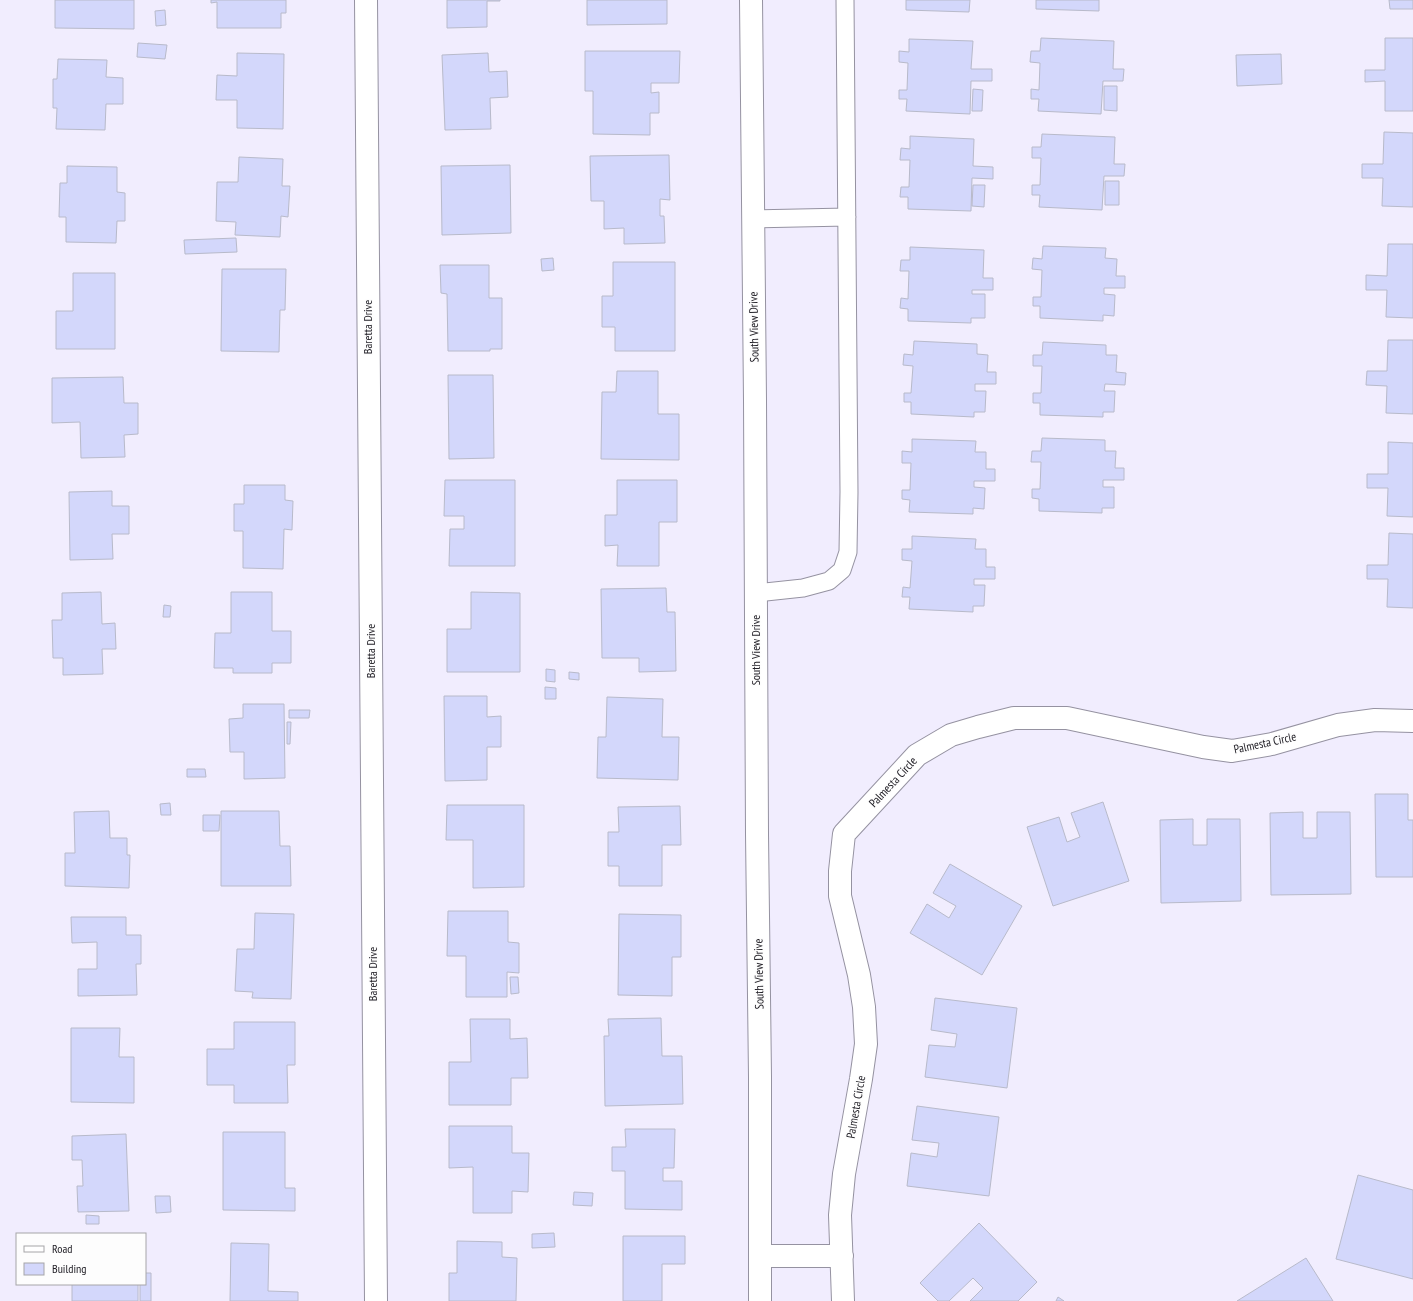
<svg xmlns="http://www.w3.org/2000/svg" width="1413" height="1301" font-family="'PT Sans Narrow',sans-serif">
  <style>
    .building { fill: #d3d7fb; stroke: #b8baca }
    .lines { fill: none; stroke-linecap: round; stroke-linejoin: round }
    .lane-casing { stroke: #9592a1; stroke-width: 19 }
    .street-casing { stroke: #9592a1; stroke-width: 24 }
    .lane { stroke: #fff; stroke-width: 17 }
    .street { stroke: #fff; stroke-width: 22 }
    .labels { text-anchor: middle; stroke-width: 3; stroke-linejoin: round; paint-order: stroke }
    .street-label { font-size: 12px; fill: #232128; stroke: #fdfdfd }
  </style>
  <rect width="100%" height="100%" fill="#f1edfe"/>
  <path class="building" d="M55,0H134V29L55,28Z
    M211,0H286V13H281V28H217V2L211,3Z
    M447,0H500V1H487V27L447,28Z
    M587,0H667V24L587,25Z
    M906,0H970L969,12L906,10Z
    M1036,0H1099V11L1036,9Z
    M1389,0H1413V9H1390Z
    M165,10L166,25L156,26L155,11Z
    M1041,38L1114,41L1113,69H1124L1123,81H1103L1101,114L1038,111L1039,99H1031V89L1039,90L1040,63L1030,62L1031,51H1040Z
    M1385,38H1413V111H1385V81L1365,82V70H1385Z
    M909,39L973,41L971,69H992V81H971L970,114L906,111L907,99H899V90H907L908,63L899,62V51L909,52Z
    M138,43L167,45L165,59L137,57Z
    M585,51H680L679,83H651V93L659,92V113H650V135L593,134V91H585Z
    M237,53L284,54L283,129L237,128V100H216L217,75L237,76Z
    M488,53L489,72L507,71L508,97L490,98L491,129L445,130L442,55Z
    M1281,54L1282,84L1237,86L1236,55Z
    M58,59L107,60L106,77L123,78V104H106L105,130L56,129L57,108H53V79H57Z
    M1104,86H1117V111L1104,110Z
    M973,89L983,90L982,111H972Z
    M1384,132L1413,133V207L1382,206L1383,178H1362V164H1383Z
    M1042,134L1115,137L1114,164H1125L1124,176H1104L1102,210L1039,207L1040,195H1032V185H1040L1041,158H1032V147H1041Z
    M910,136L974,139L973,166L993,167V179L972,178L971,211L908,209V197H900L901,187H909L910,160H900L901,148L910,149Z
    M669,155L670,200L660,199V216H664L665,243L624,244V228L604,229V201H591L590,156Z
    M239,157L283,159L282,186H290L288,217L281,216L280,237L235,235L236,222L216,221L217,182H238Z
    M510,165L511,233L442,235L441,166Z
    M67,166L117,167V192L125,193V221H117L116,243L66,242V217H59L60,183H67Z
    M1105,181H1119V205H1105Z
    M973,185H985L984,207L972,206Z
    M236,238L237,252L185,254L184,240Z
    M1388,244H1413V318L1386,317L1387,290H1366V275L1387,276Z
    M1043,246L1106,248L1105,258L1117,259L1116,276H1125V288H1104V294L1115,295L1114,316L1103,315V321L1040,318V306H1033V297H1041L1042,270L1032,269L1033,258L1042,259Z
    M910,247L984,250L983,278H993V290H972V294H985V318H971V323L908,321V309L900,308L901,298L908,299L909,271H900L901,260H910Z
    M553,258L554,270L542,271L541,259Z
    M613,262H675V351H615V327H602V296H613Z
    M440,265H489V298H502V349H490V351H448L447,294L441,293Z
    M222,269H286L285,310H280L279,352L221,351Z
    M73,273H115V349H56V311H73Z
    M1388,340H1413V414L1386,413L1387,386L1366,385L1367,371H1387Z
    M914,341L977,344V354L988,355L987,372H996V384H975V391H986L985,412H974V417L911,414V402H904V393H911L913,366L903,365L904,354L913,355Z
    M1043,342L1106,345V355H1117L1116,372L1126,373L1125,385L1105,384L1104,391H1115L1114,412H1103V417L1040,415V403H1033V393H1041L1042,366H1033V355H1042Z
    M617,371H658V414H679V460L601,459L602,392H616Z
    M448,375H493L494,458L449,459Z
    M123,377L124,403H138V434L124,435L125,457L81,458L80,422L52,423V378Z
    M1042,438L1105,440V451H1116L1115,468H1124V480H1103V487H1114V508H1102V513L1039,511V499L1032,498V489H1040L1041,462H1031L1032,451H1041Z
    M912,439L976,441L975,452H986V469H995V481H974V487L985,488L984,509L973,508V514L909,512L910,500L902,499V490H910L911,463H902V451L912,452Z
    M1388,442L1413,443V517L1387,516L1388,488H1367V474H1388Z
    M445,480H515V566H449L450,529H464V516H444Z
    M617,480H677V522H659V566H617L618,545L605,546V515H617Z
    M244,485H285V500L293,501L292,530L284,529L283,569L243,568V531H234V504H244Z
    M112,491V506H129V534H112L113,559L70,560L69,492Z
    M1389,533L1413,534V608L1387,607L1388,579H1367V565H1388Z
    M912,536L976,539L975,549H986V567H995V579H974V585H985L984,606H973V612L909,609L910,597H902L903,587L910,588L912,561L902,560V549H912Z
    M666,588L667,612H675L676,671L639,672V658H602L601,589Z
    M101,592L102,624L115,623L116,649H102L103,674L63,675V658H53L52,620H62V593Z
    M231,592H272V631H291V663H272V673H233V668H214L215,633H231Z
    M471,592L520,593V672H447V629H471Z
    M164,605L171,606L170,617H163Z
    M546,669L555,670V682L546,681Z
    M569,672L579,673V680L569,679Z
    M545,687L556,688V699H545Z
    M444,696H487V717L501,716V747H487V780L445,781Z
    M607,697L663,699L662,737H679L678,780L597,778L598,737H606Z
    M243,704H284L285,778L244,779V752H230L229,719L243,718Z
    M289,710H310L309,718H289Z
    M287,722H291L290,744H287Z
    M187,769H205L206,777H187Z
    M1375,794H1408V820H1413V877H1376Z
    M1103,802L1129,881L1053,906L1027,827L1059,817L1067,842L1080,837L1071,813Z
    M170,803L171,815H161L160,804Z
    M447,805H524V887L473,888V840H446Z
    M680,806L681,845H662V886H619V866H608V832H619L618,807Z
    M109,811L110,838H127V855H130L129,888L65,886V853H75L74,812Z
    M221,811H279L280,846H290L291,886H221Z
    M1303,812V838H1317V812H1350L1351,894L1271,895L1270,813Z
    M203,815H220L219,831H203Z
    M1193,819V845H1207V819H1240L1241,901L1161,903L1160,820Z
    M950,864L1022,906L982,975L910,933L927,904L949,918L956,906L933,893Z
    M448,911H508V942L519,943V973L507,972V997H466V956H447Z
    M255,913L294,914L291,999L252,998L253,992L235,991L237,949H254Z
    M619,914L681,915V957H672V996L618,995Z
    M71,917H126V935H141V964H136L137,995L78,996V969H97V942L72,943Z
    M510,977H518L519,993L511,994Z
    M935,998L1017,1008L1007,1088L925,1077L929,1045L955,1047L957,1034L931,1030Z
    M661,1018L662,1056H682L683,1104L605,1106L604,1036H609L608,1019Z
    M470,1019H510V1039L527,1038L528,1078H511V1105H449V1062H471Z
    M234,1022H295V1065H287L288,1103H234V1085H207V1049H234Z
    M71,1028H120L119,1057H134V1103L71,1102Z
    M917,1106L999,1117L989,1196L907,1186L911,1153L937,1157L939,1143L912,1140Z
    M449,1126H512V1153H529L528,1192L512,1191V1213H473V1167L449,1168Z
    M625,1129H675L674,1168H663V1181H682V1210L625,1209V1171H612V1147H626Z
    M223,1132H285V1188H295V1211L223,1210Z
    M126,1134L129,1211L78,1212L77,1186H83L82,1160H72V1136Z
    M1358,1175L1413,1190V1279L1336,1259Z
    M574,1192L593,1193L592,1206L573,1205Z
    M155,1196H170L171,1212L156,1213Z
    M86,1215L99,1216V1224H86Z
    M979,1223L1037,1282L1018,1301H970L983,1288L973,1278L949,1301H938L920,1283Z
    M554,1233L555,1247L532,1248V1234Z
    M623,1236H685V1264H662V1301H623Z
    M457,1241L502,1242V1257L517,1258L516,1301H449V1273H457Z
    M231,1243L269,1244L268,1291L298,1292V1301H230Z
    M1306,1258L1333,1301H1237Z
    M145,1273H151V1301H140V1284H145Z
    M72,1284H138V1301H72Z
    M1058,1297L1064,1301H1056Z"/>
  <g class="lines">
    <g class="lane-casing">
      <path id="lane" d="M753,219L847,217
        M756,593L803,588L829,581L842,570L848,552L849,492L845,0"/>
    </g>
    <g class="street-casing">
      <path id="street" d="M366,0L376,1301
        M751,0L755,400L757,834L760,1077V1301
        M760,1256H842
        M843,1301L840,1215L844,1174L861,1079L866,1044L864,1007L859,975L840,896V871L844,834L917,755L951,735L978,727L1014,718H1067L1203,747L1232,751L1272,744L1338,725L1375,720L1413,721"/>
    </g>
    <use href="#lane" class="lane"/>
    <use href="#street" class="street"/>
  </g>
  <g class="labels">
    <g class="street-label">
      <text transform="translate(368 327) rotate(-90)" y="4">Baretta Drive</text>
      <text transform="translate(754 327) rotate(-91)" y="4">South View Drive</text>
      <text transform="translate(756 650) rotate(-90)" y="4">South View Drive</text>
      <text transform="translate(371 651) rotate(-90)" y="4">Baretta Drive</text>
      <text transform="translate(1265 743) rotate(-12)" y="4">Palmesta Circle</text>
      <text transform="translate(893 782) rotate(-47)" y="4">Palmesta Circle</text>
      <text transform="translate(373 974) rotate(-90)" y="4">Baretta Drive</text>
      <text transform="translate(759 974) rotate(-91)" y="4">South View Drive</text>
      <text transform="translate(856 1107) rotate(-80)" y="4">Palmesta Circle</text>
    </g>
  </g>
  <rect x="16" y="1233" width="130" height="52" fill="#fdfdfd" stroke="#a6a5a8"/>
  <rect x="24" y="1246" width="20" height="6" fill="#ffffff" stroke="#a6a5a8"/>
  <text x="52" y="1253" font-size="12" fill="#232128">Road</text>
  <rect x="24" y="1263" width="20" height="12" fill="#d3d7fb" stroke="#a6a5a8"/>
  <text x="52" y="1273" font-size="12" fill="#232128">Building</text>
</svg>
